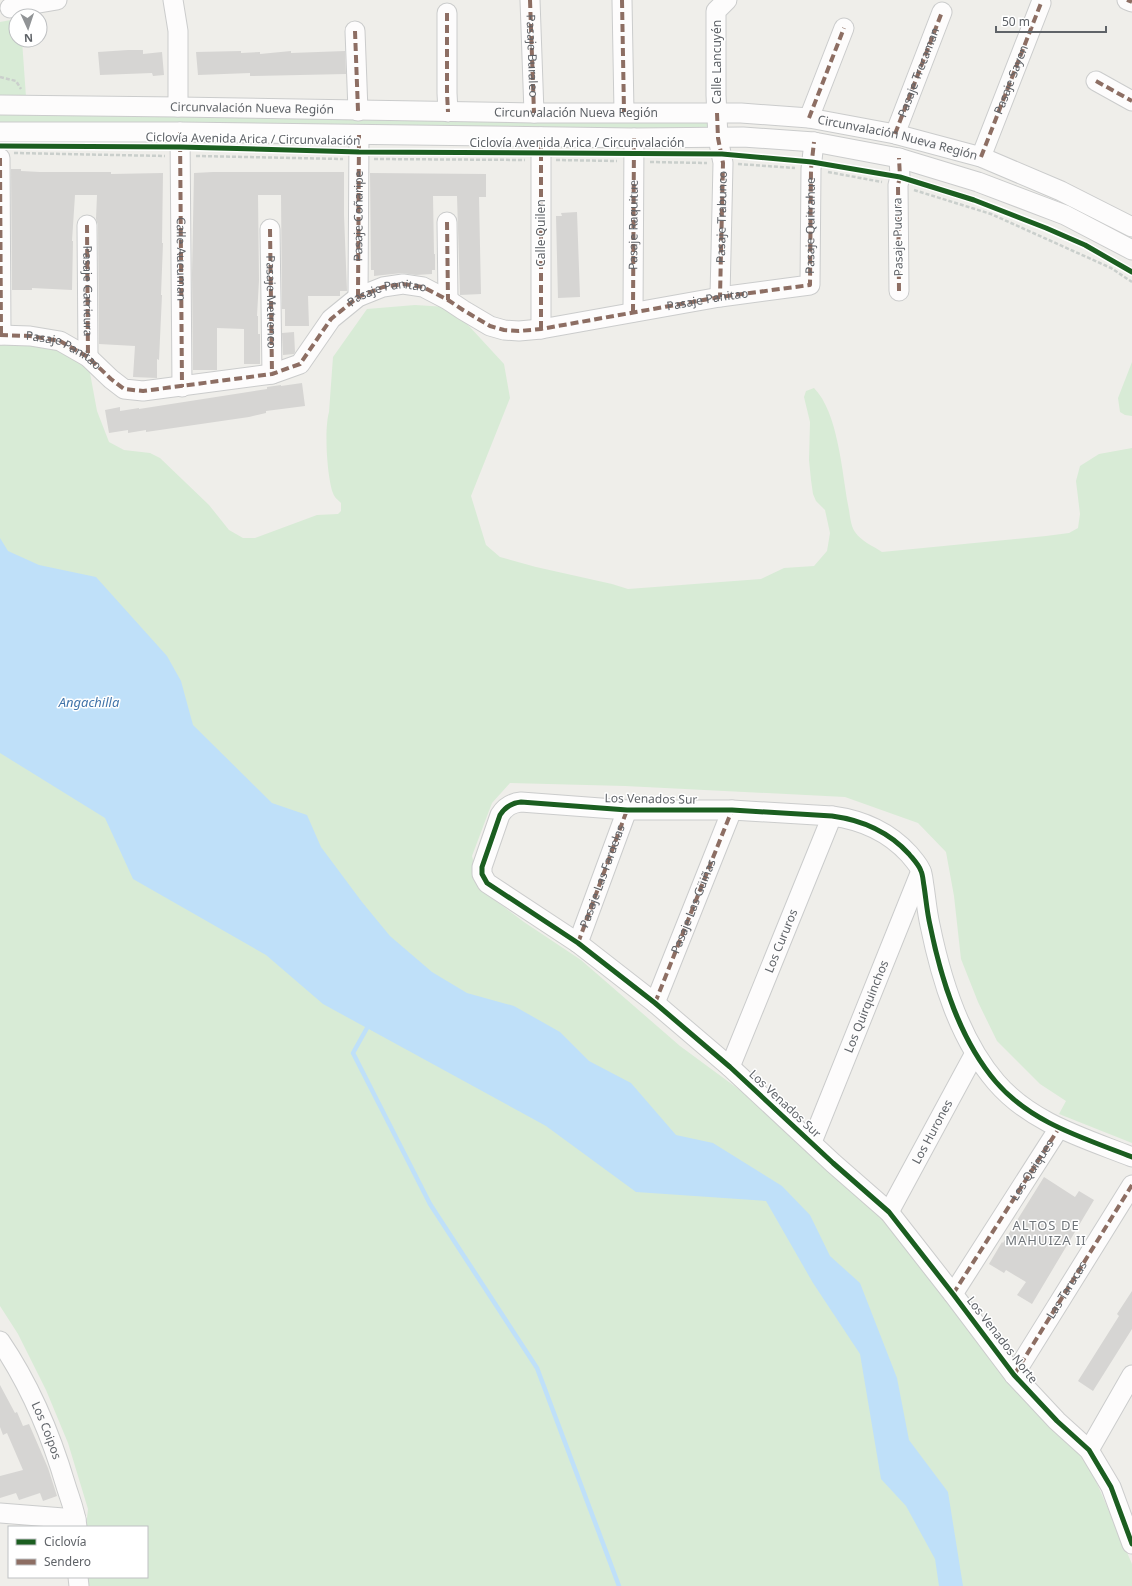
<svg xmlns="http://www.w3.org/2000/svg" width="1132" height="1586" font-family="'Noto Sans',sans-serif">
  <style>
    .green { fill: #d8ebd6 }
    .water { fill: #bfe0f9 }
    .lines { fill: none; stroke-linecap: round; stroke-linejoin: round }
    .stream { stroke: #bfe0f9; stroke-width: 4.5 }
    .building { fill: #d6d5d3 }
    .minor-casing { stroke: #cbcccc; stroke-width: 21 }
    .path { stroke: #cacfcc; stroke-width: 2.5; stroke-dasharray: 4 2; stroke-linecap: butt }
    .minor { stroke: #fdfcfc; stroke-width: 19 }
    .quiet { stroke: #8d6e63; stroke-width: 4; stroke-dasharray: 8 4; stroke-linecap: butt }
    .cycleway-casing { stroke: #fff; stroke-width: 8 }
    .cycleway { stroke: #1b5e20; stroke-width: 5 }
    .labels { text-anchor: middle; stroke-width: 3; stroke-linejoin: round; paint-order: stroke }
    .street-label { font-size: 12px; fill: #5f6368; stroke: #fff }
    .water-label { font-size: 13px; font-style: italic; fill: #4174aa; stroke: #fff }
    .neighbourhood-label { font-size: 13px; letter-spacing: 1px; fill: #70757a; stroke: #fff }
  </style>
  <rect width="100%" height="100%" fill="#efeeea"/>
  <path class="green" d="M16,19V40H22L26,97L0,96V22Z
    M0,112L704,121L710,124L709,130L0,123Z
    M415,305L447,307L469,326L504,364L510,398L471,496L486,545L500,557L536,567L612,584L628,589L761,579L784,568L814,566L827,551L830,533L825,510L816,501L813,494L811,480L809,460L810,422L804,397L806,391L814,388C838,412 842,472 848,505C850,513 850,525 855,532C861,541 873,546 882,552L1046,536L1069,533L1078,528L1080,514L1076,481L1080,466L1099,454L1132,448V1143L1059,1114L1066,1101L1040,1084L997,1041L978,1002L961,959L954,896L946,852L918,823L845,797L625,786L510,783L492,803L472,856L480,889L524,922L581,960L680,1046L756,1102L885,1219L1075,1446L1089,1465L1132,1564V1586H87V1577H147V1527H86L88,1509L68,1443L46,1390L18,1334L0,1306V341L37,338L83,355L90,373L97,411L109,442L124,450L150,453L160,458L209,505L229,530L243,538H255L317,515L338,514L341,511V503C338,500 334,497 333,493C327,476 324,429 329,412L333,357L367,309Z
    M1132,362V416L1125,415L1120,412L1118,398Z"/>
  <path class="water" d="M0,538L8,551L39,565L96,577L167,656L181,681L193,725L272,803L307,815L321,847L362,902L390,936L432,972L467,993L514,1006L560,1032L589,1061L631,1083L676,1135L713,1143L782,1186L810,1215L830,1256L860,1283L897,1378L909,1440L948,1492L963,1586H939L935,1559L906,1506L881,1479L860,1354L813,1283L766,1201L636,1192L546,1126L323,1004L266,955L133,879L105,818L0,753Z"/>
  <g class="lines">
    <path class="stream" d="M367,1028L353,1053L430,1204L537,1368L619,1586"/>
  </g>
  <path class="building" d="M128,50H143V54L162,52L164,75L153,76L152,73L100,75L98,52Z
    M241,51V53L260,52V54L291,51V53L345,51L346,74L250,76V73L198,75L196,52Z
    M11,169H21V171L40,172H111V174L163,173L162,243H163L161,295H162L159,360L157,359V378L133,377L135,346L99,344L98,225L96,219L97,195H75L72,241H73L72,290L32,288V290H12Z
    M213,172H344V215L347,291H340V296H308L309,326H285V309H282L281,195H258L259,280L257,316H258V334H260V364H244V329L217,328V370H193L192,274L194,173Z
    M370,173L486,174V197H479L481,294L460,295L457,196H433L434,254H435V270H432V274L416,275L402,273L374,276V270H371Z
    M577,212L580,297L558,298L556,216H562L561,213Z
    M294,332L295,352L294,354L283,355L282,333Z
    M302,383L305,406L266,411V413L249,417L146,432V430L128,433V430L109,433L105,410L120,407V411L139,408V409L267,389V387L281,385V386Z
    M1044,1177L1075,1197L1079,1191L1094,1200L1032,1304L1017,1295L1026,1282L1006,1270L1004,1273L989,1264L1002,1242L1003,1243Z
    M1132,1291V1329L1093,1391L1078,1381L1119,1316L1117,1314Z
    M0,1385L15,1413L17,1412L23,1426L29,1424L48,1468L57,1496L43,1501L40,1493L19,1500L16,1493L0,1498V1476L23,1470L7,1433L3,1435L0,1427Z"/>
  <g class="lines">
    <g class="minor-casing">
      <g id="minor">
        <path d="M173,0L178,31V107"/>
        <path d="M530,0L534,113"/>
        <path d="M622,0L624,112"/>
        <path d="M1127,0L1132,2"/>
        <path d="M10,8L57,0"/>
        <path d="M447,13V93L448,112"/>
        <path d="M355,31L358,111"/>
        <path d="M1096,81L1132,101"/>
        <path id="s1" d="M0,105L178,107L534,113H741L809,118L895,134L981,157L1061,191L1132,227"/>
        <path d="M809,118L844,28"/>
        <path d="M0,132H180L634,138L743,137L814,142L899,158L978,182L1065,215L1132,250"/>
        <path id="s2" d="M180,132L182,387"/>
        <path id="s3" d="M895,134L942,12"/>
        <path id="s4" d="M981,157L1041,3"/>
        <path d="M0,158L1,335"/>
        <path d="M447,222L448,300"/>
        <path d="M87,225L88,357"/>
        <path d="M270,229L272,374"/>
        <path d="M899,291L898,185L900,177L899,158"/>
        <path d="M358,297L359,135"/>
        <path id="s5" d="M720,297L723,163L718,138L716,95V11L727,0"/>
        <path id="s6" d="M633,312L634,138"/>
        <path d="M541,329V137"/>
        <path id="s7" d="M0,335L30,336L60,341L88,357L111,379L124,389L143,391L272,374L300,364L331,319L358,297L383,287L403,284L423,287L448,300L463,310L490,326L504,330L519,331L541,329L720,297L810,285L811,169L814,142"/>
        <path id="s8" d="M578,943L627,810"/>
        <path id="s9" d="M655,1003L732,810"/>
        <path id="s10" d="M730,1067L832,816"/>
        <path id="s11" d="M812,1142L921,871"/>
        <path d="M1132,1157C1084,1138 1031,1123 996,1082C959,1039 941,979 930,925C927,912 926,899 924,886C923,881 923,875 921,871C919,865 913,859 909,854C888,831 862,820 832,816L732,810H627L521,802C511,803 505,807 500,815L482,867V874L487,883L578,943L655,1003L730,1067L833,1163L889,1212L953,1294L1014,1375L1057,1421L1089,1450L1111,1487L1132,1544"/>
        <path id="s12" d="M889,1212L975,1053"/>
        <path d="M953,1294L1059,1128"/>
        <path id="s13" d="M0,1341C30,1385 51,1435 66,1486C70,1499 76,1513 77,1527"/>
        <path d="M1014,1375L1132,1185"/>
        <path d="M1089,1450L1132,1375"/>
        <path d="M0,1513L76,1519"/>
        <path d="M78,1577L79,1586"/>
      </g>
    </g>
    <path class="path" d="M0,77L16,81L21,89
      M14,153L165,156
      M196,156L343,159
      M374,159L525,160
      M556,160L617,161
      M650,162L707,163
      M738,164L795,168
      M828,172L882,182
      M914,190L991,214L1111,268L1132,282"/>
    <use href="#minor" class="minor"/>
    <g class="quiet">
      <path id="s14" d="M530,0L534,113"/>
      <path d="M622,0L624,112"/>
      <path d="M1127,0L1132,2"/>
      <path d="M447,13V93L448,112"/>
      <path d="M355,31L358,111"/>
      <path d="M1096,81L1132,101"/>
      <path d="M717,113L718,138L723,163L720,297"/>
      <path d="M809,118L844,28"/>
      <path d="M180,132L182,387"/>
      <path d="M895,134L942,12"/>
      <path d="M981,157L1041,3"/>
      <path d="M0,158L1,335"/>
      <path d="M447,222L448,300"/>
      <path id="s15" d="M87,225L88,357"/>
      <path id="s16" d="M270,229L272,374"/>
      <path d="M899,291L898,185L900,177L899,158"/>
      <path id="s17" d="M358,297L359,135"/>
      <path d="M633,312L634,138"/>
      <path d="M541,329V137"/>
      <path d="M0,335L30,336L60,341L88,357L111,379L124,389L143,391L272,374L300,364L331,319L358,297L383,287L403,284L423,287L448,300L463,310L490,326L504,330L519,331L541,329L720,297L810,285L811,169L814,142"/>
      <path d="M578,943L627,810"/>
      <path d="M655,1003L732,810"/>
      <path id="s18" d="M953,1294L1059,1128"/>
      <path id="s19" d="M1014,1375L1132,1185"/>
    </g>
    <g class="cycleway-casing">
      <path id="cycleway" d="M0,146L180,147L359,152L722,154L812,162L900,177L974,200L1046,228L1085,245L1132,272
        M1132,1157C1084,1138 1031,1123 996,1082C959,1039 941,979 930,925C927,912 926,899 924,886C923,881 923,875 921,871C919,865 913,859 909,854C888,831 862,820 832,816L732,810H627L521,802C511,803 505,807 500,815L482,867V874L487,883L578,943L655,1003L730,1067L833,1163L889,1212L953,1294L1014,1375L1057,1421L1089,1450L1111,1487L1132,1544"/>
    </g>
    <use href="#cycleway" class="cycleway"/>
  </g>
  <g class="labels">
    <g class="street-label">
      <text dy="4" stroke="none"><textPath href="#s14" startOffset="56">Pasaje Buraleo</textPath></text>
      <text transform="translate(717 62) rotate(-90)" y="4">Calle Lancuyén</text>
      <text dy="4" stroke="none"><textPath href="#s3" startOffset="66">Pasaje Trecaman</textPath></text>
      <text dy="4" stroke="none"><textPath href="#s4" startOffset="83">Pasaje Sayen</textPath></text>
      <text dy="4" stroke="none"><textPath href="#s1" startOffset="252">Circunvalación Nueva Región</textPath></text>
      <text dy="4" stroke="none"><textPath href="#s1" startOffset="576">Circunvalación Nueva Región</textPath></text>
      <text dy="4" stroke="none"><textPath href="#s1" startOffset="900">Circunvalación Nueva Región</textPath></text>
      <text transform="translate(253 139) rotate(1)" y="4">Ciclovía Avenida Arica / Circunvalación</text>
      <text x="577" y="147">Ciclovía Avenida Arica / Circunvalación</text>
      <text dy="4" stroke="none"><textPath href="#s17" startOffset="81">Pasaje Coñaripe</textPath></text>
      <text dy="4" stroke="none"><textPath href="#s5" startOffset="80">Pasaje Trabunco</textPath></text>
      <text dy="4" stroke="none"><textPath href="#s6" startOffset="87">Pasaje Raquitue</textPath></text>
      <text dy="4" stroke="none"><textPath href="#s7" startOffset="938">Pasaje Quitrahue</textPath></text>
      <text transform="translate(541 233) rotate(-90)" y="4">Calle Quilen</text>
      <text transform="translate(898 237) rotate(-91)" y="4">Pasaje Pucura</text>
      <text dy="4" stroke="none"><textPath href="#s2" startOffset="127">Calle Aucuman</textPath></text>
      <text dy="4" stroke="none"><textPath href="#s15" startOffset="66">Pasaje Catricura</textPath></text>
      <text dy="4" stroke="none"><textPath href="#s7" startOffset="439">Pasaje Panitao</textPath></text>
      <text dy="4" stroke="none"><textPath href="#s7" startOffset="775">Pasaje Panitao</textPath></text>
      <text dy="4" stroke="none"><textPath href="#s16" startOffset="73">Pasaje Metrenco</textPath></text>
      <text dy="4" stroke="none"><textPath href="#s7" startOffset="67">Pasaje Panitao</textPath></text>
      <text transform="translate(651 799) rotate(1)" y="4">Los Venados Sur</text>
      <text dy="4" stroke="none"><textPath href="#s8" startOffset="71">Pasaje Las Fardelas</textPath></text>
      <text dy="4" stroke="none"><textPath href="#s9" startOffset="104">Pasaje Las Güiñas</textPath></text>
      <text dy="4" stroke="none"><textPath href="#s10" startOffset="136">Los Cururos</textPath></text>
      <text dy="4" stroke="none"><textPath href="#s11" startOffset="146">Los Quirquinchos</textPath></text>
      <text transform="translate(785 1104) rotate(43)" y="4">Los Venados Sur</text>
      <text dy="4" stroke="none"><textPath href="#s12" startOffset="91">Los Hurones</textPath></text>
      <text dy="4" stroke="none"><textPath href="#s18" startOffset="147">Los Quiques</textPath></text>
      <text dy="4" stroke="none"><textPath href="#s19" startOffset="100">Las Tarucas</textPath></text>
      <text transform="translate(1002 1340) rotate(52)" y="4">Los Venados Norte</text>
      <text dy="4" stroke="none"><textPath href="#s13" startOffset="101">Los Coipos</textPath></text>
    </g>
    <g class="water-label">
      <text x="89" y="707">Angachilla</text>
    </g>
    <g class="neighbourhood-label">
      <text x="1046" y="1230">ALTOS DE<tspan x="1046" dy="15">MAHUIZA II</tspan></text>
    </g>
  </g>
  <rect x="8" y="1526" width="140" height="52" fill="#ffffff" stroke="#bfc1c3"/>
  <rect x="16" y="1539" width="20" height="6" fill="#1b5e20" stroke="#bfc1c3"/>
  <text x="44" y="1546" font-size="12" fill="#5f6368">Ciclovía</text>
  <rect x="16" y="1559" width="20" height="6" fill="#8d6e63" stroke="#bfc1c3"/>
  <text x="44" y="1566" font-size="12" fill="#5f6368">Sendero</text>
  <g transform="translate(28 28) rotate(177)"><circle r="19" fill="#ffffff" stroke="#bfc1c3"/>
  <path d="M0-3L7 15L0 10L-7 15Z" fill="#919496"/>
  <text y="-6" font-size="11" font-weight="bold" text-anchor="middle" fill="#5f6368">N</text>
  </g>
  <path d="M996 26v6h110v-6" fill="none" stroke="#5f6368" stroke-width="2"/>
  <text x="1002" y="26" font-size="12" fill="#5f6368" stroke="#ffffff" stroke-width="3" paint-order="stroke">50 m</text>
</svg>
